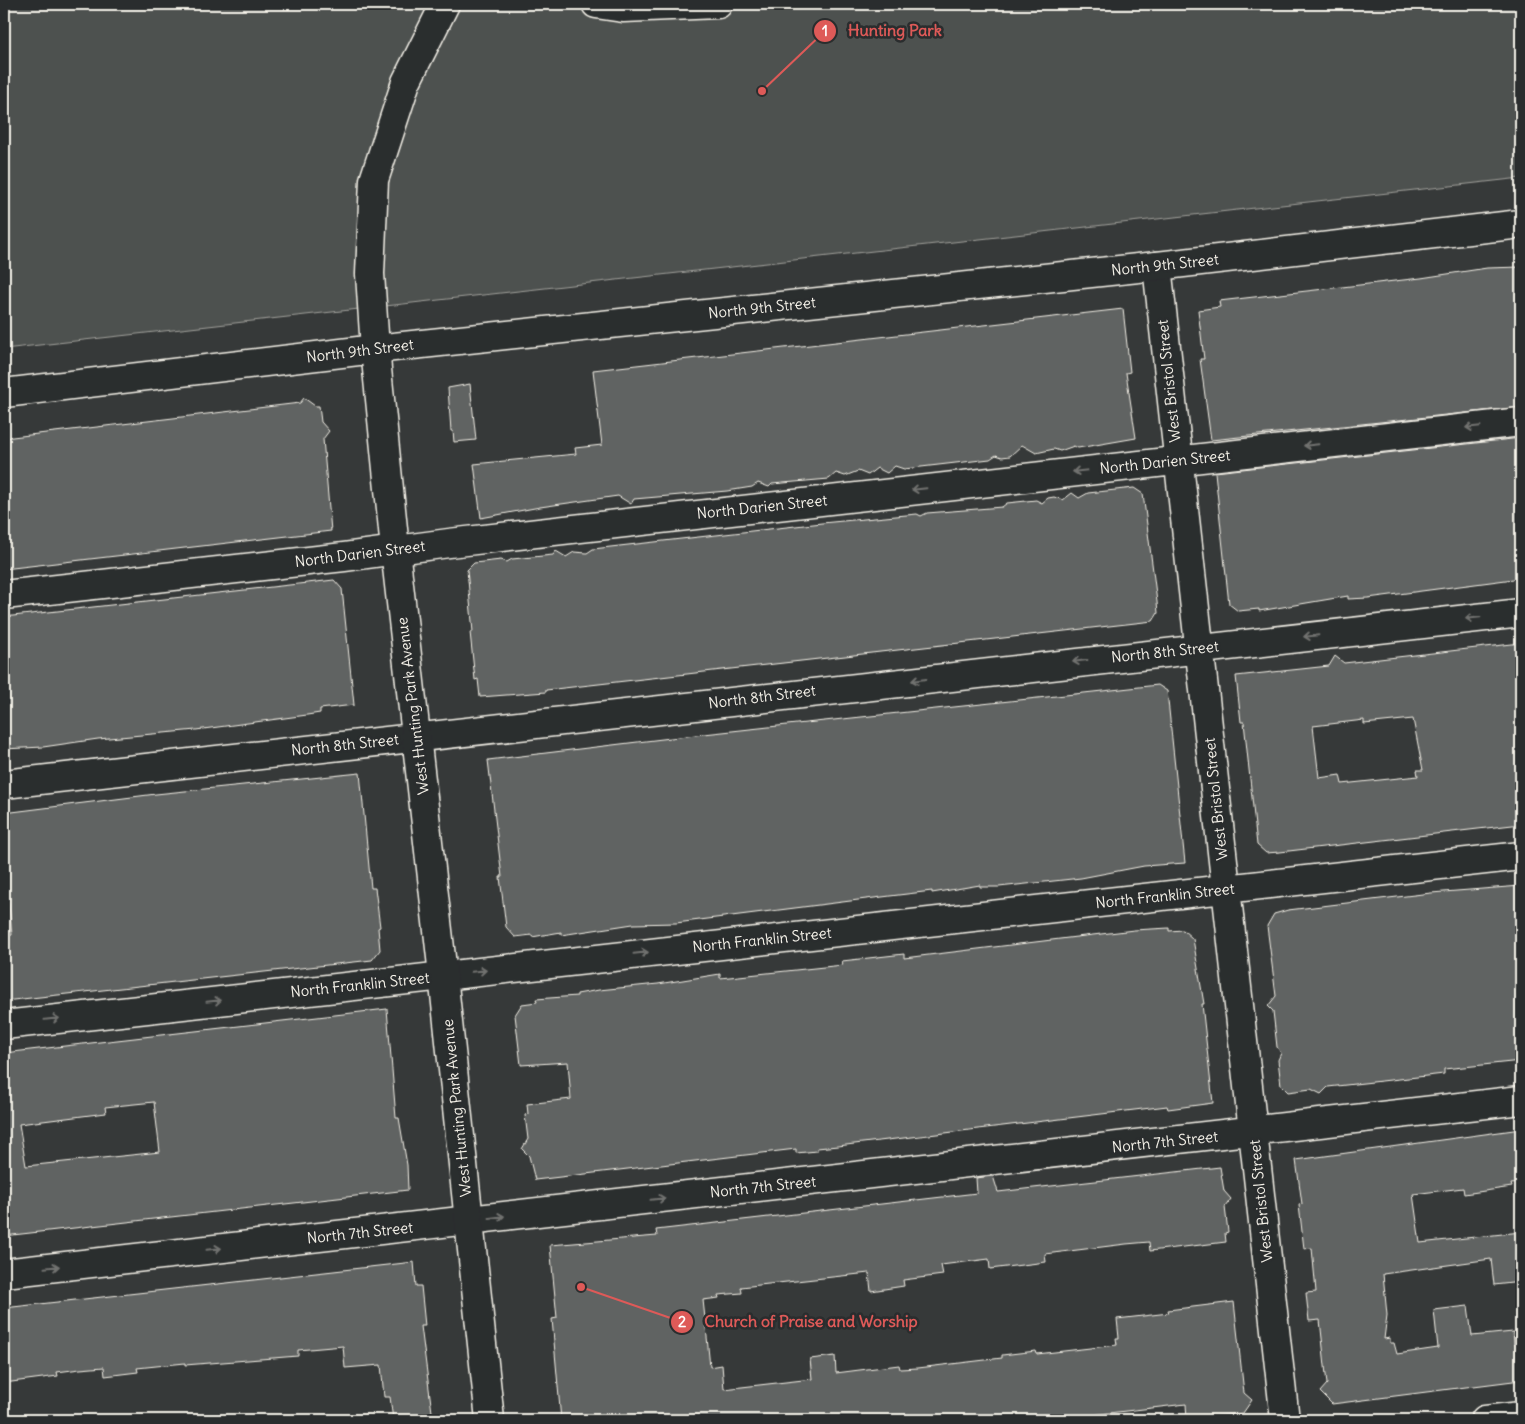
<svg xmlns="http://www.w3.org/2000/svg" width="1525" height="1424" font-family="Delius,sans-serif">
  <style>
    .green { fill: #4e514f; stroke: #a1a19c }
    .building { fill: #616362; stroke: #f4f1e8; fill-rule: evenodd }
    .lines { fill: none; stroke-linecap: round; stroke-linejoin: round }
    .minor-casing { stroke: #f4f1e8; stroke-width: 31 }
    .tertiary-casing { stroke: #f4f1e8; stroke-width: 31 }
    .secondary-casing { stroke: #f4f1e8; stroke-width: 31 }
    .minor { stroke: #2a2d2e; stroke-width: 28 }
    .tertiary { stroke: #2a2d2e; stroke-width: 28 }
    .secondary { stroke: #2a2d2e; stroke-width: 28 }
    .oneway { stroke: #71726f }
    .labels { text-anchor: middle; stroke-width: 5; stroke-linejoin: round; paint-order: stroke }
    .street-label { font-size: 15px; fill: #f4f1e8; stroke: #2a2d2e }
    .leader { fill: none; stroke: #de5a58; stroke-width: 2 }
    .callout-dot { fill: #de5a58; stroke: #2a2d2e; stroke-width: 2 }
    .mark-label { font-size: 15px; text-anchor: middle; font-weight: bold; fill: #fff }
    .callout-label { font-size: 16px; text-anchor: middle; font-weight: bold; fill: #de5a58; stroke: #2a2d2e; stroke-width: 5; stroke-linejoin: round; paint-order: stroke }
  </style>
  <rect width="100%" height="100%" fill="#363939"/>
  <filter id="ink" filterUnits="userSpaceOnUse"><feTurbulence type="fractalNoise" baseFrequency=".02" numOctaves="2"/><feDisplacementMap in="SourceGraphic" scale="10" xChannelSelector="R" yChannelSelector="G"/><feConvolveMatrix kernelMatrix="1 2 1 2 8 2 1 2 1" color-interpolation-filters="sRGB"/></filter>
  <g filter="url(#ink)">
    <path class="green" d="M4,4H1521V178L4,349Z"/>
    <path class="building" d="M1521,267V407L1211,440L1200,359H1204L1198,310L1220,307L1219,301L1421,278L1487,268Z
      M1123,309L1130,372L1126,373L1136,438L1078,448L1074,446L1060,451L1054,449L1036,453L1022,445L1010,456L1002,457L996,455L990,459L904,469L895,466L887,473L877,468L868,475L858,471L845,476L836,473L829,479L772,484L769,487L758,483L752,487L727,491L634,499L631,504L618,496L540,507L481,518L474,464L576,454L575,448L602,445L593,370Z
      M470,384L476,440L454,442L453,431H451L448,388Z
      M304,398L315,406H319L321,422L329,431L323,439L331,531L4,569V438L300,403Z
      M1521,438V578L1368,598L1348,599V596L1259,611V609L1238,611L1229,604L1215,472Z
      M1134,488L1143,494L1157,602L1158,613L1153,621L546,690V692L480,697L478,679L475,680L470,632H473L467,570L474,563L501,560L507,562L512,559L553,555L556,551L566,557L574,552L587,553L593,549L822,523L917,514L921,516L927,513L1002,507L1007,503L1036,500L1042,503L1048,498L1054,497L1063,500L1072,493L1079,498L1088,493Z
      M334,580L342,589L354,705L320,709V713L307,715L196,730L98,739L43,747L4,749V617Z
      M1521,643V824L1280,852L1266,853L1257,845L1244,722H1241L1236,676L1329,666L1335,656L1344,663ZM1413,719L1423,770H1417L1418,776L1342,784L1340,775L1319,778L1313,726L1364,720V724Z
      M1158,685L1167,691L1185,863L1144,866L1081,878L999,887H980V885L932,893V891L890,896L676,923L633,924L561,935V932L532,937V935L515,937L506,927L500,877H502L488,760L704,734Z
      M360,773L371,888H375L380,927L378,928L380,950L372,960L4,1001V936L12,935L4,855V813L156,794Z
      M1521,886V1061L1444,1069V1074L1328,1087L1321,1094L1311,1089L1288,1092L1281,1085L1278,1060L1281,1053L1277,1047L1273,1011L1268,1006L1276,996L1267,926L1274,914L1288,910L1431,893Z
      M1169,928V931L1183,930L1193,939L1204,1004H1202L1213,1103L1168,1109L1167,1106L1159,1107L838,1146L817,1148V1151L796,1153V1149L535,1180L529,1156L522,1149L528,1139L525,1115L528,1114L527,1104L571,1099L568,1062L521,1065L515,1015L522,1004L537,1002L536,999L577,996V994L599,990L658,984L720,974V978L843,965L842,961L904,954V958L1134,930Z
      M387,1009L396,1118H399L407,1165L408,1190L4,1236V1053ZM154,1102L160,1152L26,1166L19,1124L106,1113L105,1107Z
      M1521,1129V1183L1511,1184L1512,1187L1464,1194L1463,1188L1413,1194L1420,1243L1521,1232V1282L1494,1285L1491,1259L1383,1274L1387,1315L1384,1339L1390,1338V1343H1394L1397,1354L1438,1348L1434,1310L1468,1306L1472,1336L1513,1332L1514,1344L1521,1343V1380L1332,1404L1320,1392L1327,1384L1320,1320L1309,1321L1306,1293L1316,1292L1312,1248L1304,1249L1299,1205L1302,1204L1296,1160Z
      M1220,1167L1224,1191L1231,1199L1225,1207L1228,1232L1225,1233L1226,1242L1150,1251L1149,1242L1126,1244L1045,1254L1046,1262L990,1269L989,1259L941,1265L943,1275L903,1280L904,1286L871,1291L869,1273L741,1287L742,1293L718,1295L719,1298L703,1300L707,1337L710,1367L722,1365L724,1389L812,1379L810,1359L835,1356L836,1373L899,1365L900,1369L918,1368L1002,1358V1355L1036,1351L1037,1354L1117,1345L1116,1338H1119L1117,1319L1169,1313L1168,1310L1234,1302L1244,1393L1252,1400L1243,1413L1187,1420L1186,1404L1083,1416V1420H561L552,1319L557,1318L550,1245L657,1236L656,1230L977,1193L976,1178L993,1176L998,1192Z
      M414,1262L416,1286H421L425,1326H421L433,1420H393L390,1397H384L381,1365L345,1368L343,1346L298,1350V1356L185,1365V1363L137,1368L138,1372L105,1376L104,1367L80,1369L57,1372L58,1376L4,1383V1308Z"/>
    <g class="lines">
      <g class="minor-casing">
        <path id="minor" d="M596,4L623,8L718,4
          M1157,266L1285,1420
          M4,595L344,557L449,543L1521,422
          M4,784L1521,613
          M4,1025L1521,856
          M4,1273L1521,1100
          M1485,1420L1521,1416"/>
      </g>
      <g class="tertiary-casing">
        <path id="tertiary" d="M4,393L375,349L1157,266L1521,224"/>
      </g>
      <g class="secondary-casing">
        <path id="secondary" d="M445,4L406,82L374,180L370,274L375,349L395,549L443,975L490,1420"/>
      </g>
      <use href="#minor" class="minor"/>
      <use href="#tertiary" class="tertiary"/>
      <use href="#secondary" class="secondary"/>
    </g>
    <defs><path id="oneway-shaft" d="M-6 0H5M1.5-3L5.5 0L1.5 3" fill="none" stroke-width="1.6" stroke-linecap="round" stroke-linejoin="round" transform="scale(1.25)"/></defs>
    <g class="oneway">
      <use href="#oneway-shaft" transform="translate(1473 427) rotate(174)"/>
      <use href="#oneway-shaft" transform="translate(1311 445) rotate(174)"/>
      <use href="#oneway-shaft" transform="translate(1080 471) rotate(174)"/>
      <use href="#oneway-shaft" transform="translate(919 489) rotate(174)"/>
      <use href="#oneway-shaft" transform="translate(1473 618) rotate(174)"/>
      <use href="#oneway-shaft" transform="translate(1311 636) rotate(174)"/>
      <use href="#oneway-shaft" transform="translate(1080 661) rotate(173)"/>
      <use href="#oneway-shaft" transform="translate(919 680) rotate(173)"/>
      <use href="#oneway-shaft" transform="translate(641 953) rotate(-6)"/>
      <use href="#oneway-shaft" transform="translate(479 971) rotate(-6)"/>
      <use href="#oneway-shaft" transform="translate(214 1001) rotate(-6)"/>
      <use href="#oneway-shaft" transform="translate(52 1019) rotate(-6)"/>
      <use href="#oneway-shaft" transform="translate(658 1199) rotate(-6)"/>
      <use href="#oneway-shaft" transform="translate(497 1217) rotate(-7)"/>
      <use href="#oneway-shaft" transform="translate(214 1249) rotate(-6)"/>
      <use href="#oneway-shaft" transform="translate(52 1267) rotate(-6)"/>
    </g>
  </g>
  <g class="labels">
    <g class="street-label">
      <text transform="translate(1165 265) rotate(-6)" y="5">North 9th Street</text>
      <text transform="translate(762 308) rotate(-6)" y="5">North 9th Street</text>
      <text transform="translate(360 351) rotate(-7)" y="5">North 9th Street</text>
      <text transform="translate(1169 381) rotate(-96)" y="5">West Bristol Street</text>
      <text transform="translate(1165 462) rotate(-6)" y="5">North Darien Street</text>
      <text transform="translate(762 507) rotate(-6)" y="5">North Darien Street</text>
      <text transform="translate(360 554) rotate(-7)" y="5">North Darien Street</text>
      <text transform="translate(1165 652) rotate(-6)" y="5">North 8th Street</text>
      <text transform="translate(762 697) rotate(-7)" y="5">North 8th Street</text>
      <text transform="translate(413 706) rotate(-97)" y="5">West Hunting Park Avenue</text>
      <text transform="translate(345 745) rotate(-6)" y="5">North 8th Street</text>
      <text transform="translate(1216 799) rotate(-96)" y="5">West Bristol Street</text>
      <text transform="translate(1165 896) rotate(-6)" y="5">North Franklin Street</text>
      <text transform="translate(762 940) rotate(-6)" y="5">North Franklin Street</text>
      <text transform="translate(360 985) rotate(-6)" y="5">North Franklin Street</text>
      <text transform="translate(457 1108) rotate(-96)" y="5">West Hunting Park Avenue</text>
      <text transform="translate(1165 1142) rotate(-6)" y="5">North 7th Street</text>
      <text transform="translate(763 1187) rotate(-6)" y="5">North 7th Street</text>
      <text transform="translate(1261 1201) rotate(-96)" y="5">West Bristol Street</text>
      <text transform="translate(360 1233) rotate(-6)" y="5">North 7th Street</text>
    </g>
  </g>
  <path class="leader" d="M762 91L825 31M581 1287L682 1322"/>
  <g class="callout-dot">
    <circle cx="762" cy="91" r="5"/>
    <circle cx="581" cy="1287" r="5"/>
    <circle cx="825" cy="31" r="12"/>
    <circle cx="682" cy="1322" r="12"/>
  </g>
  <g class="mark-label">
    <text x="825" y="36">1</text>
    <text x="682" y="1327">2</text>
  </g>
  <g class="callout-label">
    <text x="895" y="36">Hunting Park</text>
    <text x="811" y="1327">Church of Praise and Worship</text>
  </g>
  <rect width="1525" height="1424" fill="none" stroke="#2a2d2e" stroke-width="20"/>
  <rect x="10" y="10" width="1505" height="1404" fill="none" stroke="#f4f1e8" stroke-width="2" filter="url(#ink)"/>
</svg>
